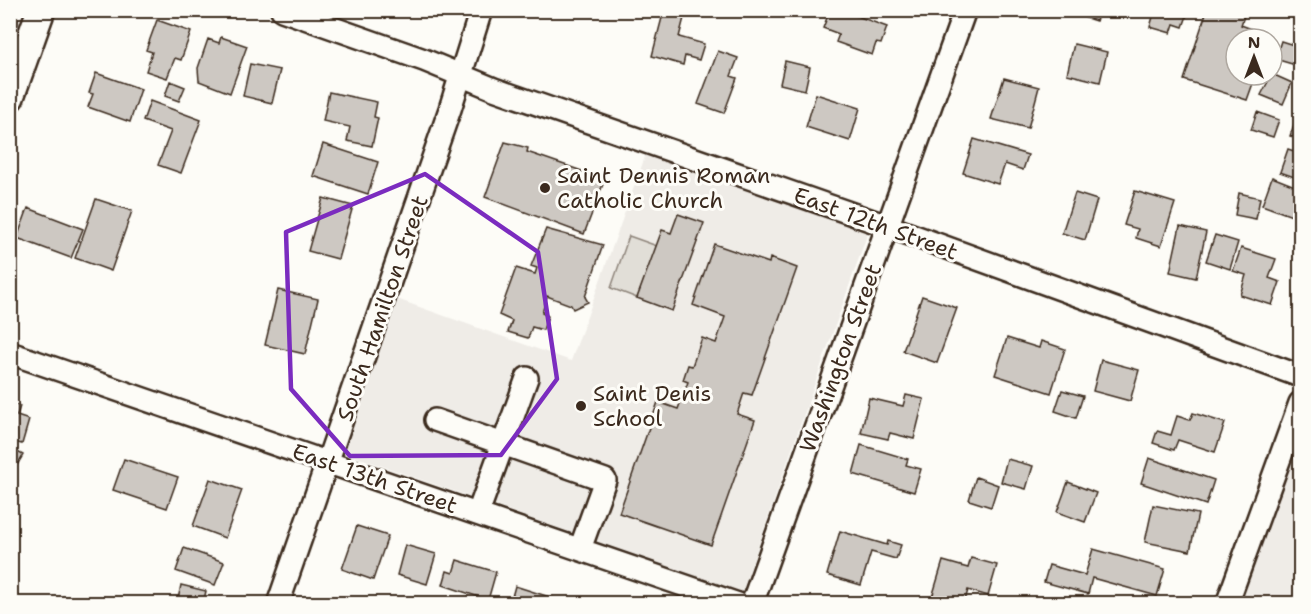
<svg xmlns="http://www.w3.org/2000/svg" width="1311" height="614" font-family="'Shantell Sans',sans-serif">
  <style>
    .built { fill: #efece7 }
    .green { fill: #e1ded7; stroke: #8e847a; stroke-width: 1.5 }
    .building { fill: #cdc8c2; stroke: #3b2a1e; stroke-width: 1.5 }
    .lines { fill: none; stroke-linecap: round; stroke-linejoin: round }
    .minor-casing { stroke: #3b2a1e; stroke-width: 26 }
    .major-casing { stroke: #3b2a1e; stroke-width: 32 }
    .minor { stroke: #fdfcf7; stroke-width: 21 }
    .major { stroke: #fdfcf7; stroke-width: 27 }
    .marked { fill: none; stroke: #7b2cbf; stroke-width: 4.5; stroke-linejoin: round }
    .poi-dot { fill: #3b2a1e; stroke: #fdfcf7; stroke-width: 2 }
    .labels { text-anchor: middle; stroke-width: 6; stroke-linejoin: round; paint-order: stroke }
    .poi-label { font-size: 22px; fill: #3b2a1e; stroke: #fdfcf7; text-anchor: start }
    .street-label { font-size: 22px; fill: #3b2a1e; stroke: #fdfcf7 }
  </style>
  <rect width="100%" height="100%" fill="#fdfcf7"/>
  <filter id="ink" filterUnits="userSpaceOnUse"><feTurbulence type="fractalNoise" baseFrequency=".0167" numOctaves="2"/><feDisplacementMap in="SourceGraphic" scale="12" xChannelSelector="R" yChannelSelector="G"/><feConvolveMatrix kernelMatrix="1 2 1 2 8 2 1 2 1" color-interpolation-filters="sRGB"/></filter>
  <g filter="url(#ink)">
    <path class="built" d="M646,154L868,232L742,592L339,451L394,298L571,361Z
      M1300,438V603H1239Z"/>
    <path class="green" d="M629,236L657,246L637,298L611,288Z"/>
    <path class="building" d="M664,10L685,14L679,37L704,44L699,60L685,56L683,65L652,56Z
      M830,10H841L887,27L881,44L876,43L872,55L836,42L839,34L823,28Z
      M1061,10H1100L1096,21Z
      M1155,10H1189L1183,27L1174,24L1171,33L1150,27Z
      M1207,10H1246L1241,25L1270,36L1269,39H1236V75H1256L1247,100L1184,80Z
      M157,20L191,32L181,60L175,58L167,78L146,71L152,52L146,50Z
      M221,37L247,46L230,93L199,81L198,68L208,39L219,43Z
      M1281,41L1300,47L1299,66L1275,59Z
      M1074,44L1107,52L1100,82L1067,74Z
      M718,51L738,58L731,76L737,78L724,113L698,104Z
      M785,61L810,67L805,90L780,84Z
      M250,64L280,70L272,103L243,96Z
      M96,73L141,89L130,122L88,107L93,94L89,93Z
      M1272,74L1292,83L1283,104L1261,95Z
      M1004,78L1039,87L1028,128L991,119Z
      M170,81L185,87L179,101L165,96Z
      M329,92L377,102L374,117L378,118L372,146L347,141L350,127L323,121Z
      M816,94L860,108L850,141L806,127Z
      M150,101L201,120L181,173L158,165L171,131L143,121Z
      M1257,112L1279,120L1273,137L1251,130Z
      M1298,113H1300V139L1290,136Z
      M974,139L1028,155L1023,170L1005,164L998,184L963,173Z
      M505,142L528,148L527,152L605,179L584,234L485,197Z
      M323,144L378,162L368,194L313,176Z
      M1288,149L1300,153V179L1280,172Z
      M1272,177L1300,188V219L1262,205Z
      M1135,191L1175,203L1161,246L1136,238L1138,229L1124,225Z
      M1075,193L1097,200L1085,240L1062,233Z
      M1239,193L1260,198L1256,219L1235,215Z
      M323,198L353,206L338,259L308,251Z
      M96,199L132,211L111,271L75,258Z
      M28,208L83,229L71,258L17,238Z
      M678,214L704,223L672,311L637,298L662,230L671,233Z
      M1180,226L1206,232L1196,278L1170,272Z
      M546,229L603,245L585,297L588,302L573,309L571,305L547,296L542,313L548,316L543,330L532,327L528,338L508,332L512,321L499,315L516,268L535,274L537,268L531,266Z
      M1215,235L1238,242L1230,269L1206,261Z
      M714,244L769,263L770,258L797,268L752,395L744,393L737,414L755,420L711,545L619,513L658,402L678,409L688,382L683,380L688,365L692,366L702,338L716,343L725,317L693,305Z
      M1241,248L1276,259L1269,278L1280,282L1272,305L1240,295L1246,275L1233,271Z
      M278,290L318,299L305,354L265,345Z
      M922,296L957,308L937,363L903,351Z
      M1007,338L1039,348L1041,341L1065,349L1051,393L995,375Z
      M1101,360L1139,370L1130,401L1093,391Z
      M1062,390L1083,396L1076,418L1055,411Z
      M906,395L924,399L914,439L890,433L888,439L861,433L869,398L903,406Z
      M10,403L20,406L17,416L29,420L22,444L10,441Z
      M1193,413L1225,423L1215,452L1178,440L1174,450L1153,443L1157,431L1171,435L1177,416L1190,420Z
      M861,445L908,459L906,465L921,469L914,492L853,474Z
      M10,448L23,455L13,472L10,470Z
      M1149,458L1214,480L1206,505L1141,483Z
      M124,459L178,477L167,508L113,490Z
      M1007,459L1033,466L1026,489L1001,482Z
      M976,477L998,485L991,507L969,500Z
      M210,479L242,490L225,538L193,526Z
      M1068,482L1096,493L1085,522L1057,512Z
      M1153,505L1198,514L1190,551L1145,542Z
      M357,526L388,536L373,580L342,569Z
      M840,531L887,545L888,541L901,545L896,559L871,552L861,585L827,575Z
      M405,545L436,554L427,584L397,575Z
      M184,548L224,562L215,585L176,571Z
      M1093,549L1165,569L1157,596L1092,578L1088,594L1044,582L1049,565L1085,575Z
      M971,558L997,565L988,596L968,590L964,604H930L943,561L968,568Z
      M457,560L496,572L488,600L443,585L447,571L453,573Z
      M181,585L206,591L203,604H177Z
      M515,586L556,599L555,604H510Z"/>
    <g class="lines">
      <g class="minor-casing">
        <path id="minor" d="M282,10L424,60L494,89L887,226L1300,376
          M10,353L738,604
          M435,420L605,480L580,549
          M478,513L527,378
          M278,604L450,109L481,10
          M752,604L965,10
          M1227,604L1300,403"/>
      </g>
      <g class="major-casing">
        <path id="major" d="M10,97L41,10"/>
      </g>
      <use href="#minor" class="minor"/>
      <use href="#major" class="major"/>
    </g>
  </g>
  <path class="marked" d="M425,174L538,252L557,379L501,455L350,456L291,389L286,232Z"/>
  <g class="poi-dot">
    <circle cx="545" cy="188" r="6"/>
    <circle cx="581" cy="406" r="6"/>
  </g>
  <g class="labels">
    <g class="poi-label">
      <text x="557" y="183">Saint Dennis Roman<tspan x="557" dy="25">Catholic Church</tspan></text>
      <text x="593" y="401">Saint Denis<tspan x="593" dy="25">School</tspan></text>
    </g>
    <g class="street-label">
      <text transform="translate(876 223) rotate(20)" y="8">East 12th Street</text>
      <text transform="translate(382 308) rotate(-71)" y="8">South Hamilton Street</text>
      <text transform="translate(840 358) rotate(-70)" y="8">Washington Street</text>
      <text transform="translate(375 478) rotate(19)" y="8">East 13th Street</text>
    </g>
  </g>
  <rect width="1311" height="614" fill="none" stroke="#fdfcf7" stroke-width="36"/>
  <rect x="18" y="18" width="1275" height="578" fill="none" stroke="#3b2a1e" stroke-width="2" filter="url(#ink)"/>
  <g transform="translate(1254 57)"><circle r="28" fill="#fdfcf7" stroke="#afa8a0" stroke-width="1.5"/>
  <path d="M0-4.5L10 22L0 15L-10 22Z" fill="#3b2a1e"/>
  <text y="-9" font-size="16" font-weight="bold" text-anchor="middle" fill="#3b2a1e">N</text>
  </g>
</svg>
